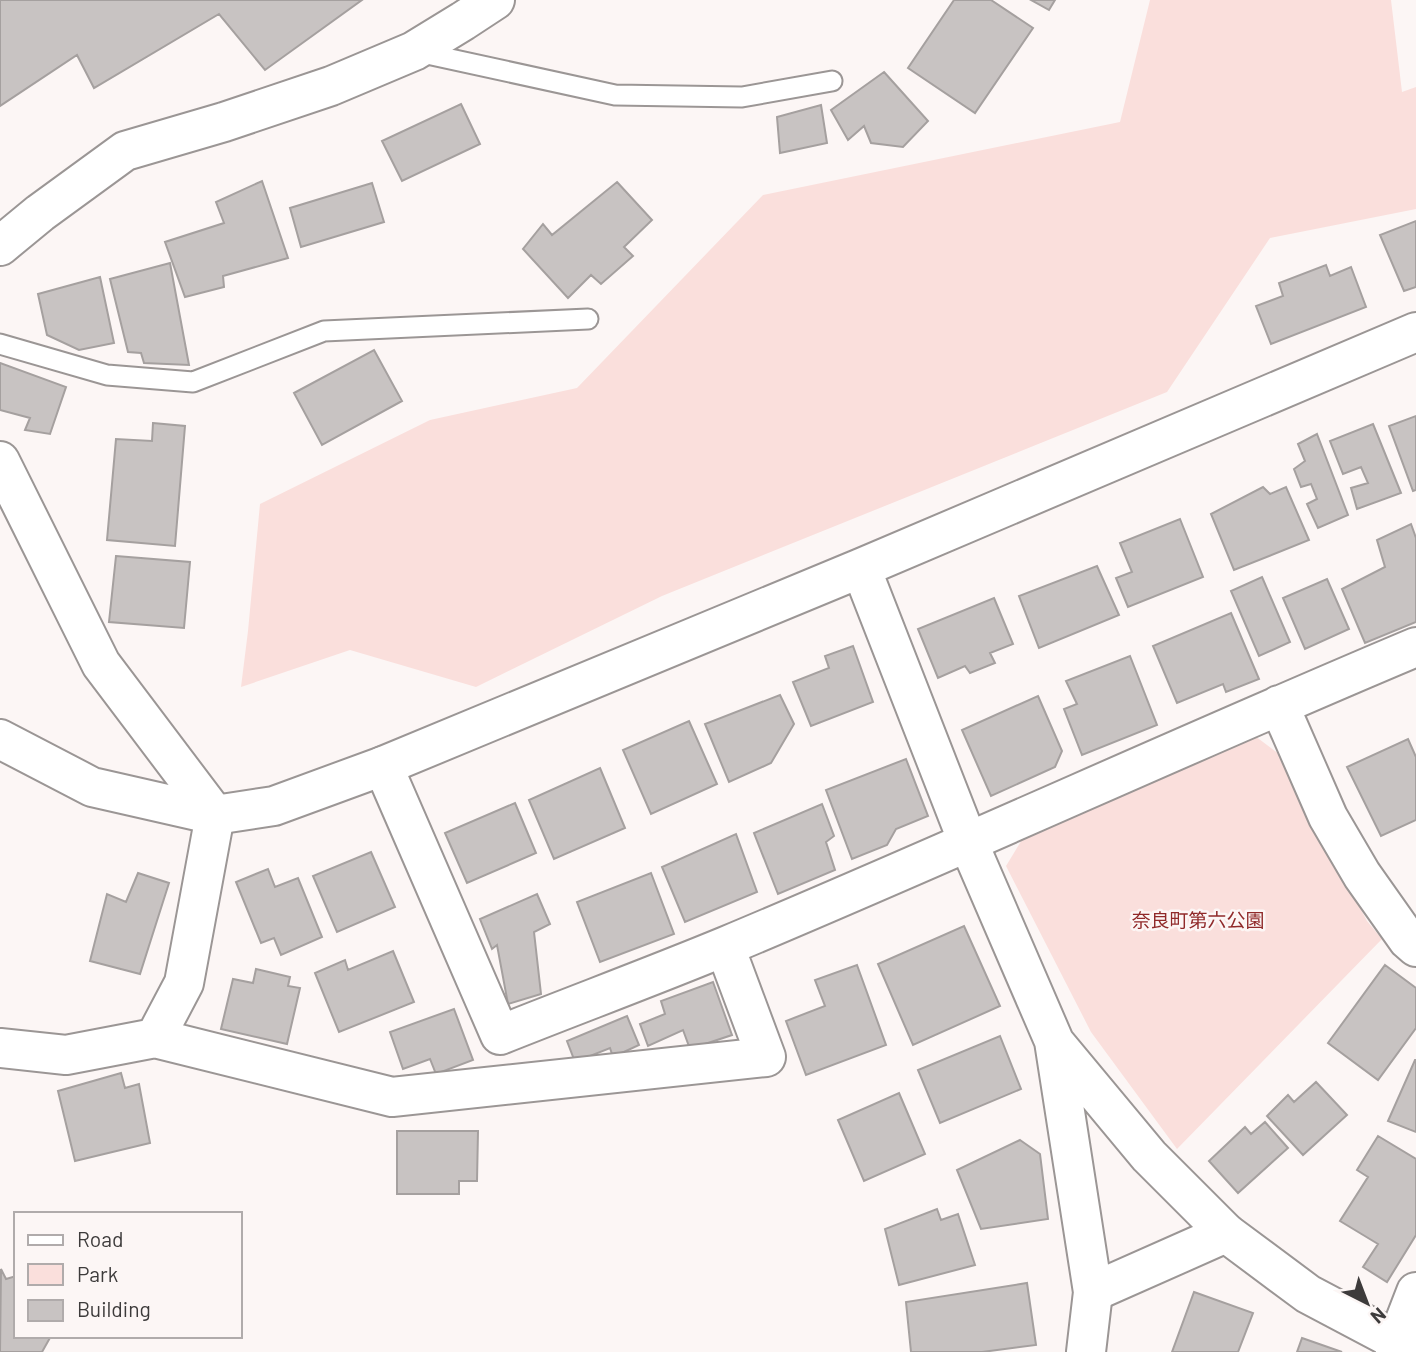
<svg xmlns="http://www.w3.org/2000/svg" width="1416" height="1352" font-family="Barlow,'Noto Sans JP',sans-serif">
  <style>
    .green { fill: #fadfdc }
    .building { fill: #c8c3c2; stroke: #a5a09f; stroke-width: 2 }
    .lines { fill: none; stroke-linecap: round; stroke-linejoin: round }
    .service-casing { stroke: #9b9695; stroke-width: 23 }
    .minor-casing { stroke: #9b9695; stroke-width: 42 }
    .tertiary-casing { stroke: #9b9695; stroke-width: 42 }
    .service { stroke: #fff; stroke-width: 19 }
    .minor { stroke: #fff; stroke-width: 38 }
    .tertiary { stroke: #fff; stroke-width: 38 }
    .labels { text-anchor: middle; stroke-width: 5; stroke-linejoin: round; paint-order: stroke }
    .park-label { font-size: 19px; fill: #902a2a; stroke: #fcf6f5 }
  </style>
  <rect width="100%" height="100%" fill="#fcf6f5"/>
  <path class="green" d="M1150,0H1391L1402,92L1416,87V209L1270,238L1167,392L662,596L476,687L350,650L241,687L248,631L260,504L430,420L577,388L763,195L1120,122Z
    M1255,736L1279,754L1367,921L1382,939L1177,1149L1091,1032L1006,866L1023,838Z"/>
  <path class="building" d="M0,0H362L265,70L219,14L94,88L77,55L0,106Z
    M954,0H991L1033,28L975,113L908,68Z
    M1031,0H1055L1049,10Z
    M884,72L928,121L903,147L871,143L864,126L848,140L831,110Z
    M461,104L480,144L402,181L382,141Z
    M821,105L827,143L780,153L777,117Z
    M262,181L288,258L223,276L224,287L185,297L165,242L224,223L216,202Z
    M617,182L652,220L624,247L633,256L601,284L591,275L568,298L523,249L543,224L552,235Z
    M372,183L384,222L301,247L290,208Z
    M1416,221V287L1404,291L1380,235Z
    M170,263L189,365L144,363L141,353L128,352L110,279Z
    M1326,265L1330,276L1351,267L1366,307L1271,344L1256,306L1283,296L1279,283Z
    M100,277L114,343L79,350L47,335L38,294Z
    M374,350L402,401L322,445L294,393Z
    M0,363L66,387L50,434L25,430L30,418L0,410Z
    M1416,416V490L1413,491L1389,426Z
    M153,423L185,426L175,546L107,540L116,439L152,441Z
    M1373,424L1401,493L1357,509L1351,488L1368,483L1361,467L1343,474L1330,441Z
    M1317,434L1348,515L1318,528L1307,504L1317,499L1311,484L1301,487L1294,469L1305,461L1298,444Z
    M1263,487L1270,494L1286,487L1309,540L1234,570L1211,514Z
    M1180,519L1203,577L1128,607L1116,578L1132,572L1120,543Z
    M1411,524L1416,538V622L1365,643L1342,589L1385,567L1377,540Z
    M116,556L190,562L184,628L109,622Z
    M1097,566L1119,615L1039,648L1019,596Z
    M1262,577L1290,642L1259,656L1231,591Z
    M1327,579L1349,629L1305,649L1283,598Z
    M994,598L1013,644L990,653L995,663L970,673L965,666L938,678L918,629Z
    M1231,613L1259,679L1226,692L1223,684L1177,703L1153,646Z
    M853,646L873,702L811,726L793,682L829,668L825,656Z
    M1130,656L1157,725L1082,755L1064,709L1077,704L1066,681Z
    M780,695L794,724L771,763L729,782L705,724Z
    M1038,696L1062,751L1055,767L991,796L962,730Z
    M689,721L717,784L651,814L623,750Z
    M1408,739L1416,757V820L1381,836L1347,767Z
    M906,759L928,816L896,829L887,845L852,859L826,790Z
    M600,768L625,828L554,859L529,800Z
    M515,803L536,853L467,883L445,833Z
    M822,804L834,836L826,842L835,870L778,894L754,833Z
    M736,834L757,892L685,922L662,867Z
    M371,852L395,907L337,932L313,876Z
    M268,869L275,887L298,878L322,937L281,955L274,938L261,943L236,882Z
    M138,873L169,883L140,974L90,961L107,894L126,902Z
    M651,873L674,934L600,962L577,902Z
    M537,894L550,924L534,932L541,994L508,1004L497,945L492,949L480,919Z
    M964,926L1000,1006L913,1045L878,964Z
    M393,951L414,1002L339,1032L315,973L345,960L348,970Z
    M857,965L886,1045L806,1075L786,1021L825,1006L815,980Z
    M1385,965L1416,988V1028L1378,1080L1328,1043Z
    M256,969L290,977L288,986L300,988L287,1044L221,1029L233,979L253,983Z
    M713,982L732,1035L690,1049L683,1030L648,1046L640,1024L665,1014L661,1001Z
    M454,1009L473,1060L436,1074L430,1059L403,1069L390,1032Z
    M627,1016L639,1045L613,1057L610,1048L575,1062L567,1041Z
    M1000,1036L1021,1089L940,1123L918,1070Z
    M1415,1060H1416V1132L1388,1121Z
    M121,1073L125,1088L139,1084L150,1143L75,1161L58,1091Z
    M1316,1082L1347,1115L1303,1155L1267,1116L1288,1095L1294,1102Z
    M899,1093L925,1154L864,1181L838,1120Z
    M1265,1122L1288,1148L1238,1193L1209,1161L1245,1127L1251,1134Z
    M397,1131H478L477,1181H459V1194H397Z
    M1378,1136L1416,1159V1235L1387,1282L1363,1267L1378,1244L1340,1221L1368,1177L1357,1170Z
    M1020,1140L1040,1154L1048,1219L981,1229L957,1170Z
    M937,1209L941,1220L958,1214L975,1265L899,1285L885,1229Z
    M1,1269L6,1279L16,1276V1336H51L42,1352H0Z
    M1027,1283L1036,1345L982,1352H911L906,1302Z
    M1194,1292L1253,1313L1238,1352H1172Z
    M1302,1338L1342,1352H1297Z"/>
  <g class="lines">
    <g class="service-casing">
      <path id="service" d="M418,52L615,95L742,97L832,81
        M0,344L107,375L193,382L324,331L588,319"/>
    </g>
    <g class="minor-casing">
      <path id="minor" d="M0,246L40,213L125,151L224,122L331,86L414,51L463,21L495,0
        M0,461L101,664L215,815L184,983L155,1038
        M1279,705L1328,817L1362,875L1408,940L1416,947
        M383,766L500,1035C575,1005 651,977 726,946C958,849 1185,744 1416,647
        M0,1048L66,1055L155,1038L392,1097L766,1057L725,947
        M1093,1292L1226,1233
        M1395,1352L1397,1341L1416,1292"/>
    </g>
    <g class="tertiary-casing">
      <path id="tertiary" d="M861,568L968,842L1054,1041L1093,1292L1086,1352
        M0,739L92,787L215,815L274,806L383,766L861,568L1416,332
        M1055,1043L1149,1156L1226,1233L1308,1294L1397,1341L1416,1348"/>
    </g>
    <use href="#service" class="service"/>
    <use href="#minor" class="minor"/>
    <use href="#tertiary" class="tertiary"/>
  </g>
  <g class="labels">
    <g class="park-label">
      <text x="1198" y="927">奈良町第六公園</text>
    </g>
  </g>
  <rect x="14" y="1212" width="228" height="126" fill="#fcf6f5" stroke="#b0abab" stroke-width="2"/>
  <rect x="28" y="1235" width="35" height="10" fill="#ffffff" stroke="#b0abab" stroke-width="2"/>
  <text x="77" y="1247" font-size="21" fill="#3d3b3b">Road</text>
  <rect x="28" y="1264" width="35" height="21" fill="#fadfdc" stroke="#b0abab" stroke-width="2"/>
  <text x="77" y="1282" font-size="21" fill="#3d3b3b">Park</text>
  <rect x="28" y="1300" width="35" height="21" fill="#c8c3c2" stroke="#b0abab" stroke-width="2"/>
  <text x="77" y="1317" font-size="21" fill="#3d3b3b">Building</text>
  <g transform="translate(1367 1303) rotate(138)" stroke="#fcf6f5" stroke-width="5" paint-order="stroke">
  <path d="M0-5L12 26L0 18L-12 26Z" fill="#3d3b3b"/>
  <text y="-10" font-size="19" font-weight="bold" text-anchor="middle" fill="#3d3b3b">N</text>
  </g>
</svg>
